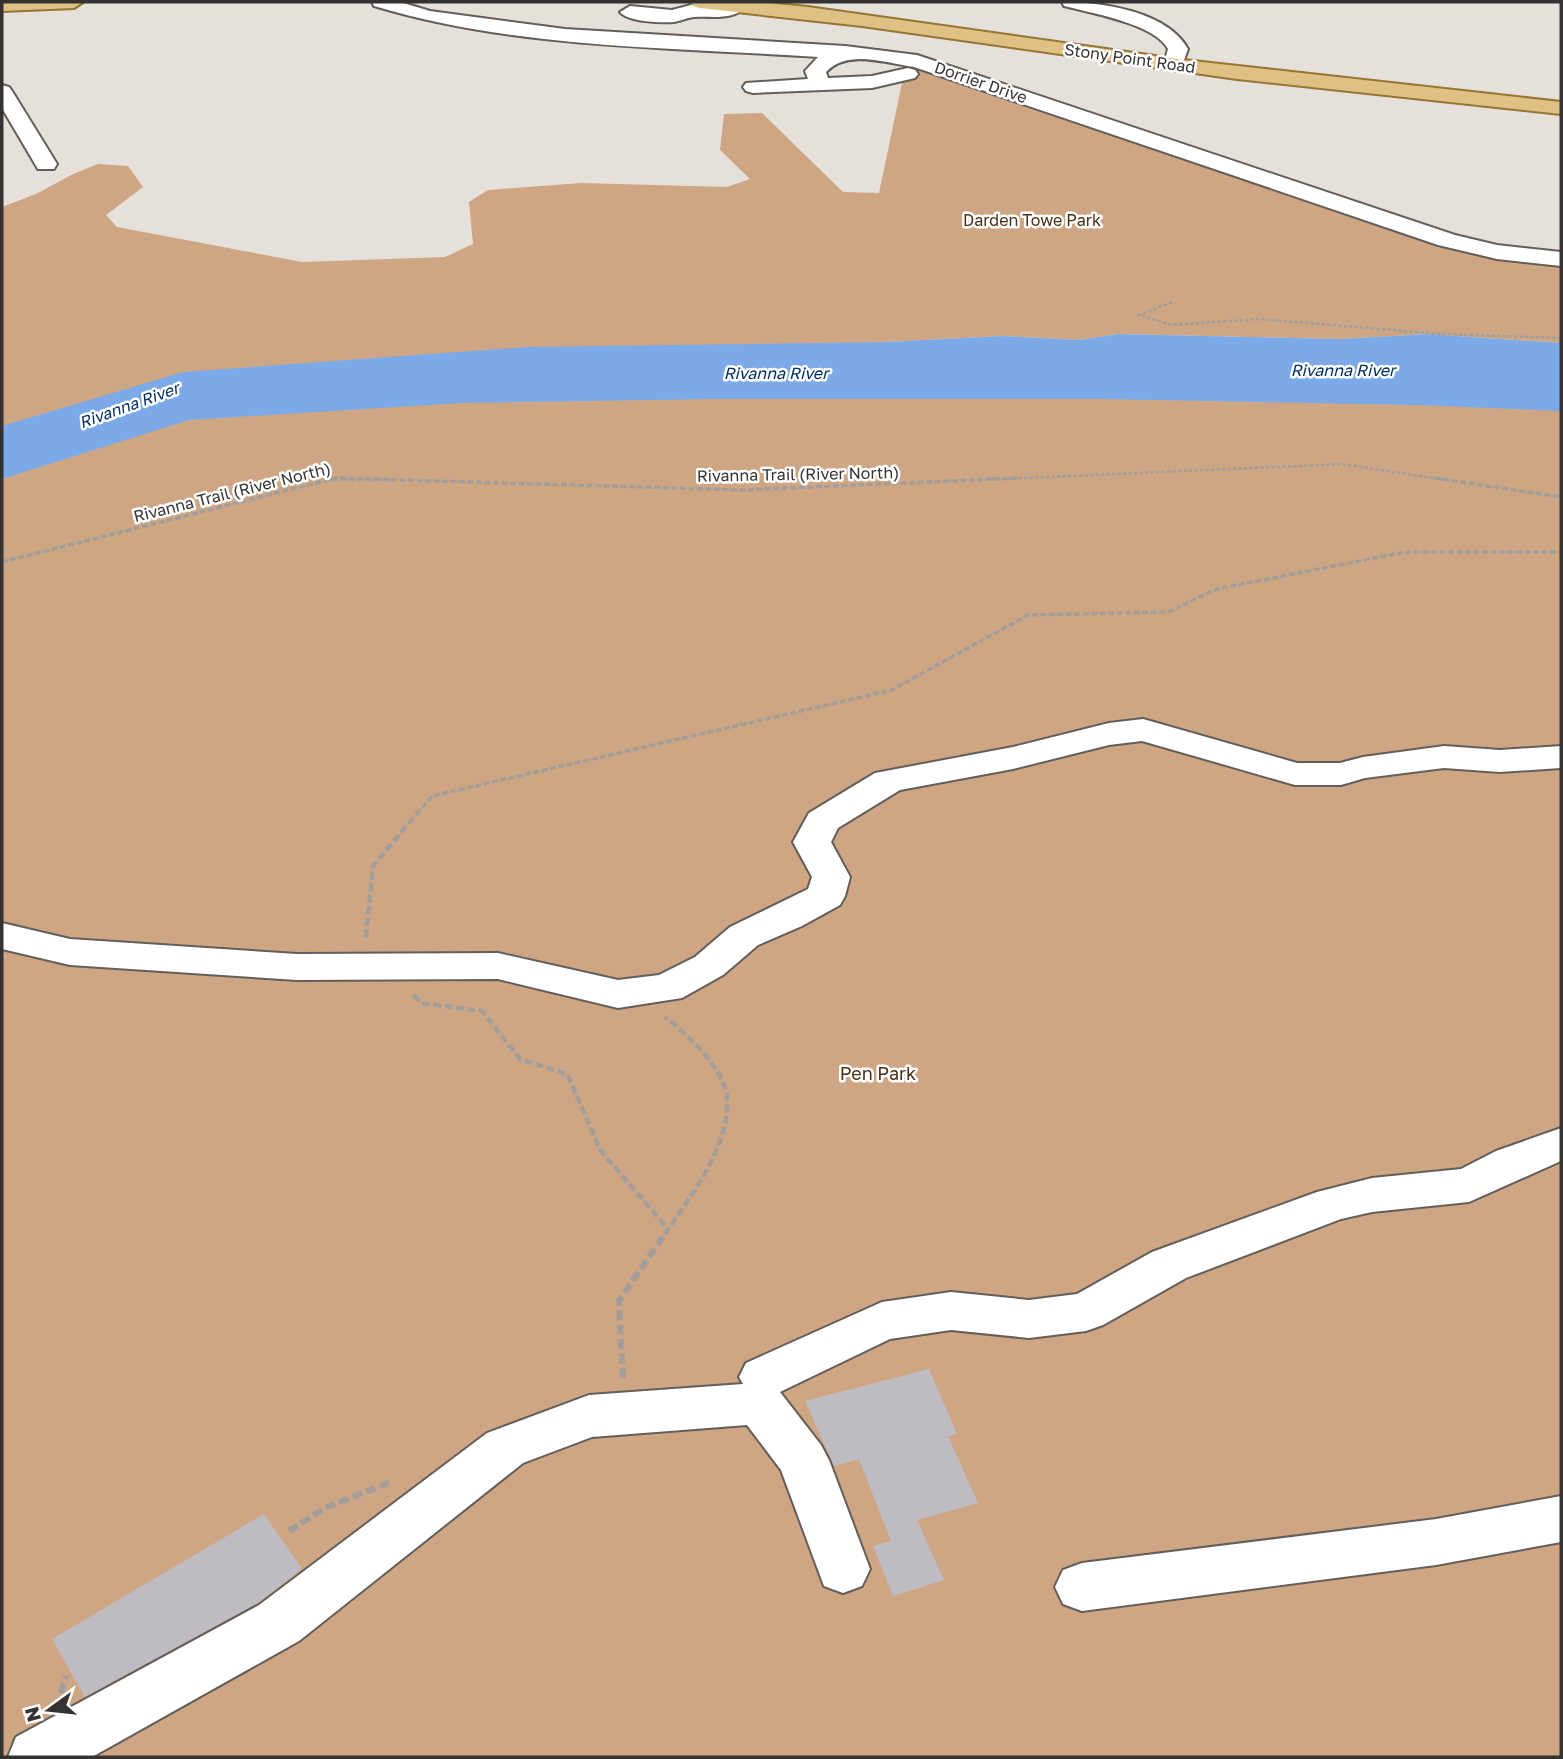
<svg xmlns="http://www.w3.org/2000/svg" width="1563" height="1759" font-family="'Golos Text',sans-serif">
  <style>
    .green { fill: #cea684 }
    .water { fill: #7caae8 }
    .building { fill: #bfbbc2 }
    .lines { fill: none; stroke-linecap: round; stroke-linejoin: round }
    .minor-casing { stroke: #635e59; stroke-width: 4 }
    .major-casing { stroke: #967433; stroke-width: 4 }
    .path-far3 { stroke: #a39e9a; stroke-width: 2.5; stroke-dasharray: 3.5 2; stroke-linecap: butt }
    .path-far2 { stroke: #a39e9a; stroke-width: 3.5; stroke-dasharray: 6 2.5; stroke-linecap: butt }
    .path-far1 { stroke: #a39e9a; stroke-width: 4.5; stroke-dasharray: 8 3.5; stroke-linecap: butt }
    .path { stroke: #a39e9a; stroke-width: 6; stroke-dasharray: 10 4.5; stroke-linecap: butt }
    .minor { fill: #fff; fill-rule: evenodd }
    .major { fill: #e0c185; fill-rule: evenodd }
    .labels { text-anchor: middle; stroke-width: 5; stroke-linejoin: round; paint-order: stroke }
    .far-street-label { font-size: 16px; fill: #353331; stroke: #fff }
    .far-park-label { font-size: 16px; fill: #4a2f17; stroke: #fff }
    .far-water-label { font-size: 16px; font-style: italic; fill: #002d63; stroke: #fff }
    .park-label { font-size: 18px; fill: #4a2f17; stroke: #fff }
  </style>
  <rect width="100%" height="100%" fill="#e6e0db"/>
  <path class="green" d="M906,64L1404,226L1514,254L1561,257V343L1427,334L1343,339L1118,334L1079,340L1002,336L886,342L2,427V207L36,194L73,174L98,164L128,166L143,187L106,215L117,227L302,262L445,257L473,244L469,202L488,190L581,183L727,187L750,179L720,150L724,114L762,113L843,192L879,193Z
    M697,392H1561V1757H2V479L169,421L420,403Z"/>
  <path class="water" d="M1118,334L1343,339L1427,334L1561,343V411L1418,405L1101,399H715L460,403L189,420L2,479V426L183,372L527,347L886,342L1002,336L1079,340Z"/>
  <path class="building" d="M929,1369L957,1434L948,1436L978,1503L917,1520L944,1580L893,1596L873,1546L891,1541L859,1459L834,1466L805,1401Z
    M264,1514L302,1569L258,1603L85,1697L52,1639Z"/>
  <g class="lines">
    <g class="minor-casing">
      <path id="minor" d="M372,2H400L430,11L565,29L845,46L917,55L1455,235L1497,245L1561,252V266L1497,259L1438,245L914,67C885,63 848,49 826,72L828,78L872,76L908,68L915,70L918,74L915,78L872,88L753,93L746,91L743,87L746,83L808,79L805,71L818,57C671,47 517,49 374,6Z
        M730,2H745L747,5C735,21 713,16 695,17C688,17 681,21 674,22C661,23 628,22 620,12L630,6L672,10L691,5H722Z
        M1062,2C1101,2 1167,11 1188,49L1181,68H1167L1164,64L1168,49C1155,24 1091,13 1064,6Z
        M2,85L9,87L12,91L57,164L54,169H38L35,164L2,108Z
        M1143,719L1297,763H1340L1363,757L1444,746L1500,750L1561,746V768L1500,772L1444,768L1365,778L1341,785H1295L1142,741L1109,745L1013,769L900,790L838,828L831,842L850,877L845,896L840,905L802,926L758,945L723,975L682,998L618,1008L498,979L297,980L70,965L2,949V923L70,939L297,954L498,953L618,980L659,975L695,957L730,927L808,889L812,877L793,842L809,813L875,773L1013,747L1109,723Z
        M1561,1128V1161L1469,1202L1372,1212L1341,1219L1186,1278L1103,1325L1086,1331L1029,1338L951,1330L890,1339L780,1392L821,1445L829,1460L870,1569L862,1586L843,1593L824,1586L781,1470L747,1425L592,1437L523,1463L299,1641L92,1757H8L16,1737L259,1605L487,1433L589,1395L743,1384L739,1377L746,1363L882,1302L951,1292L1029,1300L1077,1294L1152,1252L1317,1192L1372,1178L1461,1169L1496,1151Z
        M1561,1496V1542L1436,1565L1082,1611L1063,1604L1055,1587L1063,1570L1082,1563L1436,1519Z"/>
    </g>
    <g class="major-casing">
      <path id="major" d="M2,2H83L74,8L2,11Z
        M691,2H757L808,7L1184,60L1561,102V114L1237,79L862,26L700,8L693,6Z"/>
    </g>
    <path class="path-far3" d="M1172,302L1139,315L1172,325L1259,319L1441,334L1561,338
      M329,480H394
      M980,480L1342,464L1446,480"/>
    <path class="path-far2" d="M1435,478L1561,497
      M2,562L336,478L743,490L1020,478
      M417,814L432,796L892,690L1028,615L1168,612L1217,589L1405,552H1561"/>
    <path class="path-far1" d="M366,937L373,866L418,812
      M414,995L421,1003L482,1011L520,1059L567,1074L601,1151L669,1230
      M665,1234C690,1197 731,1145 727,1097C724,1068 687,1034 665,1017"/>
    <path class="path" d="M623,1378L619,1301L666,1232
      M289,1531L325,1508L393,1481
      M61,1693L66,1676"/>
    <use href="#minor" class="minor"/>
    <use href="#major" class="major"/>
  </g>
  <g class="labels">
    <g class="far-street-label">
      <text transform="translate(1130 58) rotate(8)" y="6">Stony Point Road</text>
      <text transform="translate(981 82) rotate(19)" y="6">Dorrier Drive</text>
      <text transform="translate(798 474) rotate(-1)" y="6">Rivanna Trail (River North)</text>
      <text transform="translate(232 492) rotate(-14)" y="6">Rivanna Trail (River North)</text>
    </g>
    <g class="far-park-label">
      <text x="1032" y="226">Darden Towe Park</text>
    </g>
    <g class="far-water-label">
      <text x="1343" y="376">Rivanna River</text>
      <text x="776" y="379">Rivanna River</text>
      <text transform="translate(129 405) rotate(-20)" y="6">Rivanna River</text>
    </g>
    <g class="park-label">
      <text x="878" y="1080">Pen Park</text>
    </g>
  </g>
  <rect width="1563" height="1759" fill="none" stroke="#353331" stroke-width="7"/>
  <g transform="translate(49 1710) rotate(255)" stroke="#ffffff" stroke-width="5" paint-order="stroke">
  <path d="M0-5L12 26L0 18L-12 26Z" fill="#353331"/>
  <text y="-10" font-size="19" font-weight="bold" text-anchor="middle" fill="#353331">N</text>
  </g>
</svg>
